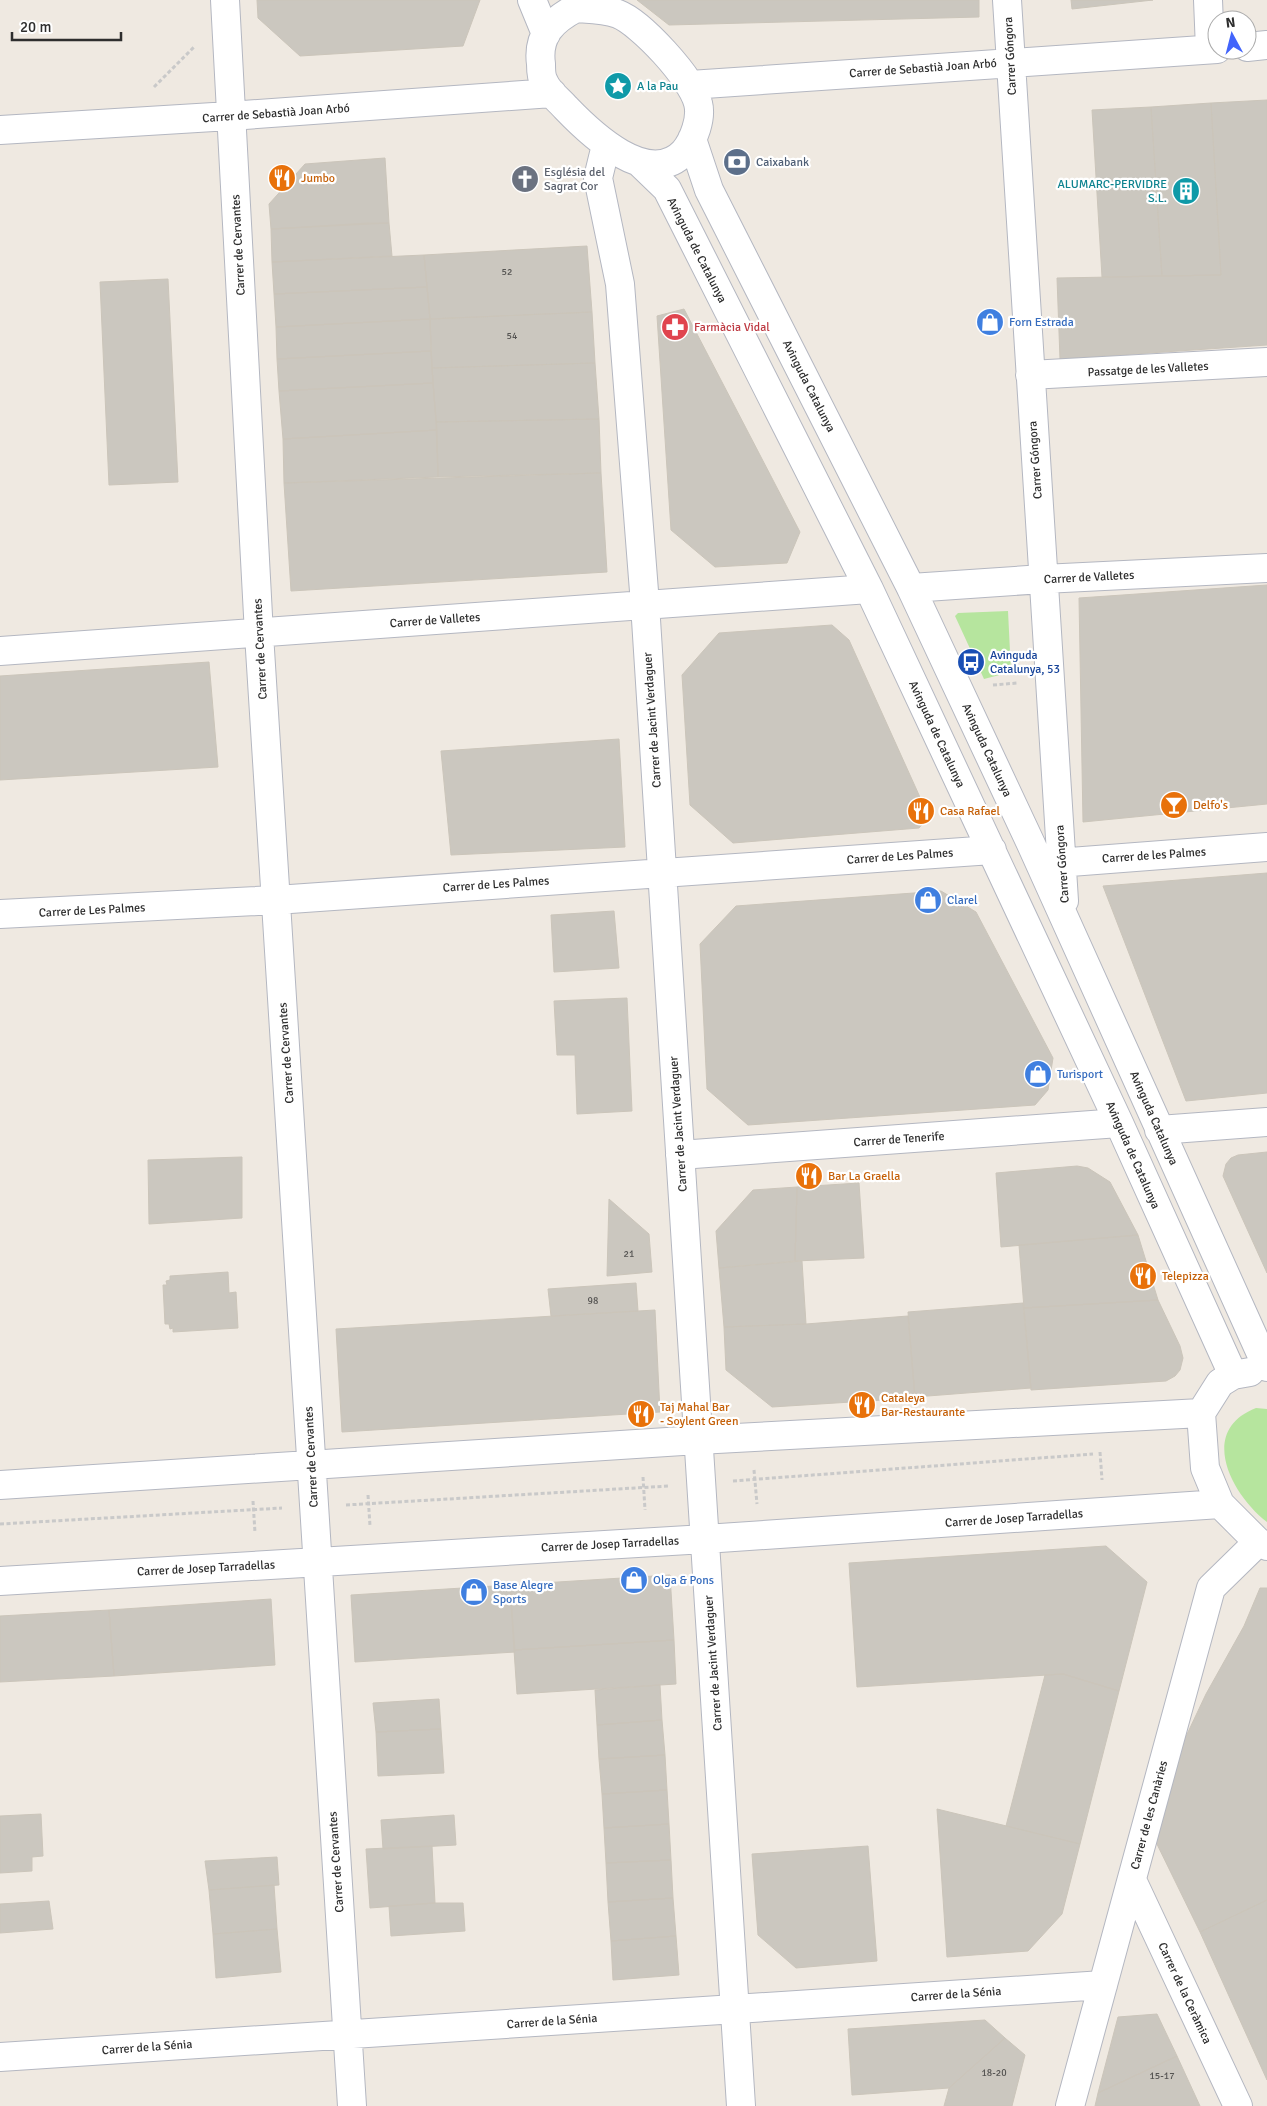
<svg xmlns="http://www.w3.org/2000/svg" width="1267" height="2106" font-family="Signika,sans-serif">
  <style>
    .green { fill: #b6e59e }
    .building { fill: #cbc7bf; stroke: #cbc5ba }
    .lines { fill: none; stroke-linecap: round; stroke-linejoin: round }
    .minor-casing { stroke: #b4b7c1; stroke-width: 30 }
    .path { stroke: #c9c9c9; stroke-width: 3; stroke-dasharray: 4 2.5; stroke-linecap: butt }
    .minor { stroke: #fff; stroke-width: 28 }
    .labels { text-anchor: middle; stroke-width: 4.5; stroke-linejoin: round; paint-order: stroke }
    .number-label { font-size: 10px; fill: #555452 }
    .street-label { font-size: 12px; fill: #2e2e2e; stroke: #fff }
    .culture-label { font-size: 12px; fill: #0d838f; stroke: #fff; text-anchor: start }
    .service-label { font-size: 12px; fill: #4e5e75; stroke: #fff; text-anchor: start }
    .worship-label { font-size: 12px; fill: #5b616d; stroke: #fff; text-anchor: start }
    .food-label { font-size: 12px; fill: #c56008; stroke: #fff; text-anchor: start }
    .shop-label { font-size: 12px; fill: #366cbe; stroke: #fff; text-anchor: start }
    .health-label { font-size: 12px; fill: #be3a42; stroke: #fff; text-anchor: start }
    .transit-label { font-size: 12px; fill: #164399; stroke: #fff; text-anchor: start }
  </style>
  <rect width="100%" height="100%" fill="#efe9e1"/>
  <path class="green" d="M1008,611L1011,672L984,679L955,616L958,613Z
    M1256,1408L1267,1409V1522C1232,1495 1197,1431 1256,1408Z"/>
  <path class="building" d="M257,0H480L463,46L300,56L258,18Z
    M637,0H979V17L669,25Z
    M1071,0H1153L1072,9Z
    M1267,100V345L1060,359L1057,278L1221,275L1211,103Z
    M1211,103L1221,275L1162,276L1151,107Z
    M1151,107L1162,276L1102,277L1092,110Z
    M385,158L389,223L271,229L269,204L305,164Z
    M369,223H389L392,256L272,262L271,229Z
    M587,246L592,312L430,319L424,255Z
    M424,255L427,287L274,294L272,262Z
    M168,279L178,482L109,485L100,282Z
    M427,287L430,319L276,327L274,294Z
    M684,309L800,532L787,563L715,567L671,530L657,316Z
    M592,312L595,363L432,368L430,319Z
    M430,319L431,351L277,359L276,327Z
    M431,351L433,383L279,391L277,359Z
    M595,363L599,419L436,422L432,368Z
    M433,383L437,430L283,439L279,391Z
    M599,419L601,473L438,477L436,422Z
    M437,430L438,477L284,483L283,439Z
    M601,473L607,572L291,591L284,483Z
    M1267,585V804L1083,822L1079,598Z
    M832,625L849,640L919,795L925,812V821L919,828L733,843L690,805L682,675L719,633Z
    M209,662L218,767L0,780V676Z
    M619,739L625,847L451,855L441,751Z
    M1267,873V1093L1186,1101L1103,886Z
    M941,891L976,912L1053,1058L1048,1090L1035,1105L748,1125L707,1089L700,944L736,906Z
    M614,911L619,968L554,972L551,915Z
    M627,998L632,1111L577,1114L575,1055H557L554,1001Z
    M1267,1152V1273L1223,1176L1226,1164L1231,1158L1238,1155Z
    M242,1157V1218L149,1224L148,1160Z
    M1077,1166L1088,1168L1110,1182L1138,1235L1001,1247L996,1173Z
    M859,1183L864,1258L795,1261L797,1187Z
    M797,1187L795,1261L719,1268L716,1231L753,1190Z
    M609,1199L649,1234L652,1272L607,1276Z
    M1138,1235L1158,1300L1024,1308L1019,1245Z
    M802,1261L806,1324L724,1327L719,1268Z
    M228,1272L229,1293L236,1292L238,1328L173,1332V1328L170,1329L169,1324H165L163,1285H167L166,1281L170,1280V1276Z
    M636,1283L638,1311L551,1316L548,1289Z
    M1158,1300L1180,1346L1183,1358L1180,1370L1175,1376L1166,1381L1031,1390L1024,1308Z
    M1023,1303L1031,1388L915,1397L908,1312Z
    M655,1310L660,1412L342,1432L336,1329Z
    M908,1316L915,1398L772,1407L726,1370L724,1327L806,1324Z
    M1106,1546L1147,1582L1119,1691L1063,1674L857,1687L849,1563Z
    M670,1575L674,1640L514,1650L510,1585Z
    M510,1585L515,1652L355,1662L351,1595Z
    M1260,1588H1267V1900L1200,1932L1153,1836L1173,1764L1206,1694L1244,1626Z
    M271,1599L275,1665L114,1676L109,1610Z
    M109,1610L114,1676L0,1682V1616Z
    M674,1640L676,1684L517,1694L514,1650Z
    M1063,1674L1119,1691L1080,1844L1006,1826L1045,1675Z
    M660,1685L662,1720L597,1725L595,1690Z
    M439,1699L441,1729L376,1732L373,1703Z
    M662,1720L665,1755L599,1759L597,1725Z
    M441,1729L444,1773L378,1776L376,1732Z
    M665,1755L667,1790L602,1794L599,1759Z
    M667,1790L669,1824L604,1828L602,1794Z
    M937,1809L1080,1844L1062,1914L1028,1951L947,1957Z
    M41,1814L43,1856L32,1857V1871L0,1873V1816Z
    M454,1815L456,1845L383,1849L381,1820Z
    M669,1824L671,1860L606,1863L604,1828Z
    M432,1846L435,1903L370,1908L366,1849Z
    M868,1846L877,1961L796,1968L758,1935L752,1854Z
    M277,1857L279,1885L209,1890L205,1861Z
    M671,1860L673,1898L608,1902L606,1863Z
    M274,1885L277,1929L213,1934L209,1890Z
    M673,1898L676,1936L611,1941L608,1902Z
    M1267,1900V2080L1200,1932Z
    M49,1901L53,1929L0,1933V1904Z
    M435,1903H463L465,1931L391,1936L389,1906Z
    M277,1929L281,1972L216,1978L213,1934Z
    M676,1936L679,1975L613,1980L611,1941Z
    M1157,2014L1177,2056L1098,2093L1118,2017Z
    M985,2020L1005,2038L949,2088L852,2095L848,2029Z
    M1005,2038L1025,2055L1012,2106H944L949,2088Z
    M1177,2056L1200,2106H1095L1098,2093Z"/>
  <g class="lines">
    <g class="minor-casing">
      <path id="minor" d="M225,0L259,634L352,2106
        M532,0L546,34
        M1007,0L1064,901
        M1208,0L1210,49
        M576,8C590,9 605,9 618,14C641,23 692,78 698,103C702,118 694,140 684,152C649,190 590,133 566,108C559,100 548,92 544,82C541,77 541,69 541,64C537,35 553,20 576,8Z
        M1247,47L1267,45
        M690,85L1217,49
        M0,130L230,116L552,93
        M692,139L709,190L911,588L1031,844L1267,1367
        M606,145L598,178L620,284L645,604L741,2106
        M639,162L667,189L869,589L1119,1123L1233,1375
        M1030,375L1267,362
        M911,588L1043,579L1267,568
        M0,651L869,589
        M1044,864L1267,847
        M0,914L276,900L992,850
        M1159,1130L1267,1122
        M680,1155L1119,1123
        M1250,1372L1233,1375L1220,1383L1201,1413L1205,1468L1220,1504L1258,1542L1267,1546
        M0,1485L698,1440L1201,1413
        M0,1581L705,1539L1220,1504
        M1132,1880L1238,2106
        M0,2057L1103,1985
        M1070,2106L1211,1588L1258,1542"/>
    </g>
    <path class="path" d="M154,87L194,47
      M993,685L1017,683
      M1100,1452L1102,1480
      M754,1470L757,1504
      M643,1477L645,1510
      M733,1481L1093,1454
      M368,1495L370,1526
      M253,1501L255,1533
      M346,1505L669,1486
      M0,1524L282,1508"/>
    <use href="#minor" class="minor"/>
  </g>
  <defs>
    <g id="sight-disc" transform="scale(1.4375)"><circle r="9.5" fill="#0f9aa8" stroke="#fff"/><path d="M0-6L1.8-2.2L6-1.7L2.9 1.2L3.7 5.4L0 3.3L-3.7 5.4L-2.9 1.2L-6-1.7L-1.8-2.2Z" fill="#fff"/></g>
    <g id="bank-disc" transform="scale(1.4375)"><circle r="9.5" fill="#5c6f8a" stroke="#fff"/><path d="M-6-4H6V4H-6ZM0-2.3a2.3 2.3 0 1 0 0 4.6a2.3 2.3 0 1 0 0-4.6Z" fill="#fff"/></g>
    <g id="restaurant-disc" transform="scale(1.4375)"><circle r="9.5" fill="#e8710a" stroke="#fff"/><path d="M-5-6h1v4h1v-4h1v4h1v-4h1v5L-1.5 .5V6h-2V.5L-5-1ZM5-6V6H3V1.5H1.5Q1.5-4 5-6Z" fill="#fff"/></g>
    <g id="church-disc" transform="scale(1.4375)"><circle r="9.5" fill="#6b7280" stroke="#fff"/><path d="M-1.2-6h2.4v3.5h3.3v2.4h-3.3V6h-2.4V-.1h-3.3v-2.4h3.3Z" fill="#fff"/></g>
    <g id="building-disc" transform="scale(1.4375)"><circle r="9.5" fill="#0f9aa8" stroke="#fff"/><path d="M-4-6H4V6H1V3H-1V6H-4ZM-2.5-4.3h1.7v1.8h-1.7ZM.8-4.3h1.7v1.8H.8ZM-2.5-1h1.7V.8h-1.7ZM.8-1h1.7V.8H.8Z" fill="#fff"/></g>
    <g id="shop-disc" transform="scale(1.4375)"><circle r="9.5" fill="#3f7fe0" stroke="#fff"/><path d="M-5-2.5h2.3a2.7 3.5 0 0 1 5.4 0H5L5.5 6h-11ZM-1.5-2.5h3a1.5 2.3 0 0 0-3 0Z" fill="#fff"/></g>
    <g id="pharmacy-disc" transform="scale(1.4375)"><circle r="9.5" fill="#e0444e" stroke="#fff"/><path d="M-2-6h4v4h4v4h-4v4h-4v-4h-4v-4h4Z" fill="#fff"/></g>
    <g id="bus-disc" transform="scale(1.4375)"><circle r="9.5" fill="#1a4fb4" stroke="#fff"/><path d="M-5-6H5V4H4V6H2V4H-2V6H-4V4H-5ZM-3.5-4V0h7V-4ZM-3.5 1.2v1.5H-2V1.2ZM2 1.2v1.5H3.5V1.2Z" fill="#fff"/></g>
    <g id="bar-disc" transform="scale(1.4375)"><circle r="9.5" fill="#e8710a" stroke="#fff"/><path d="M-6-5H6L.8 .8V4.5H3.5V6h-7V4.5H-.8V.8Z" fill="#fff"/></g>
  </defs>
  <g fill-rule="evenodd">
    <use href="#sight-disc" x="618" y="86"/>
    <use href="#bank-disc" x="737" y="162"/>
    <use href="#restaurant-disc" x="282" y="178"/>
    <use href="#church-disc" x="525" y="179"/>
    <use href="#building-disc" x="1186" y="191"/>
    <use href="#shop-disc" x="990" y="322"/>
    <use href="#pharmacy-disc" x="675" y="327"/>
    <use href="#bus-disc" x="971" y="662"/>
    <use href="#bar-disc" x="1174" y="805"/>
    <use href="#restaurant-disc" x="921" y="811"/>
    <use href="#shop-disc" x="928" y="900"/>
    <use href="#shop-disc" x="1038" y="1074"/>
    <use href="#restaurant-disc" x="809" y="1176"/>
    <use href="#restaurant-disc" x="1143" y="1276"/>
    <use href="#restaurant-disc" x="862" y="1405"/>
    <use href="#restaurant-disc" x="641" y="1414"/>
    <use href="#shop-disc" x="634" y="1580"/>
    <use href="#shop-disc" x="474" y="1592"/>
  </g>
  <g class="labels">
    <g class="number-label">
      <text x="507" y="275">52</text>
      <text x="512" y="339">54</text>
      <text x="629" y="1257">21</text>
      <text x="593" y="1304">98</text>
      <text x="994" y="2076">18-20</text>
      <text x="1162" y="2079">15-17</text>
    </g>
    <g class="street-label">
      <text transform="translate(1010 56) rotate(-93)" y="4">Carrer Góngora</text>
      <text transform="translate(923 68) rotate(-4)" y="4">Carrer de Sebastià Joan Arbó</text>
      <text transform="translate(276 113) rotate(-4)" y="4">Carrer de Sebastià Joan Arbó</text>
      <text transform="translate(238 245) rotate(-93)" y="4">Carrer de Cervantes</text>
      <text transform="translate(697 250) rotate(63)" y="4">Avinguda de Catalunya</text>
      <text transform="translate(1148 369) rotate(-3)" y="4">Passatge de les Valletes</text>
      <text transform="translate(809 386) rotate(63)" y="4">Avinguda Catalunya</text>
      <text transform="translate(1035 460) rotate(-94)" y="4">Carrer Góngora</text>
      <text transform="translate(1089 577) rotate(-3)" y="4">Carrer de Valletes</text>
      <text transform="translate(435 620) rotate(-4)" y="4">Carrer de Valletes</text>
      <text transform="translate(260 649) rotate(-93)" y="4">Carrer de Cervantes</text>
      <text transform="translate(652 720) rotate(-94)" y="4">Carrer de Jacint Verdaguer</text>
      <text transform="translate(937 734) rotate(65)" y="4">Avinguda de Catalunya</text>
      <text transform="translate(987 750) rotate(65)" y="4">Avinguda Catalunya</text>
      <text transform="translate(1154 855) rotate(-4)" y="4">Carrer de les Palmes</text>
      <text transform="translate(900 856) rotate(-4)" y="4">Carrer de Les Palmes</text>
      <text transform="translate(1062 864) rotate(-94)" y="4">Carrer Góngora</text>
      <text transform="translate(496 884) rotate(-4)" y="4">Carrer de Les Palmes</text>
      <text transform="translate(92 910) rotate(-3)" y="4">Carrer de Les Palmes</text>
      <text transform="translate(286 1053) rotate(-94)" y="4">Carrer de Cervantes</text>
      <text transform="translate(1154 1118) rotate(66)" y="4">Avinguda Catalunya</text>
      <text transform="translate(678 1124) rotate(-94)" y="4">Carrer de Jacint Verdaguer</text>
      <text transform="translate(899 1139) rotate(-4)" y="4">Carrer de Tenerife</text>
      <text transform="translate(1133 1155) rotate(66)" y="4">Avinguda de Catalunya</text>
      <text transform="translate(311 1457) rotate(-93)" y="4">Carrer de Cervantes</text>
      <text transform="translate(1014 1518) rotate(-4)" y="4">Carrer de Josep Tarradellas</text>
      <text transform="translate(610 1544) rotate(-3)" y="4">Carrer de Josep Tarradellas</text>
      <text transform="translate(206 1568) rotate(-3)" y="4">Carrer de Josep Tarradellas</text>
      <text transform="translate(713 1663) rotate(-94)" y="4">Carrer de Jacint Verdaguer</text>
      <text transform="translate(1149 1815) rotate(-75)" y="4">Carrer de les Canàries</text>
      <text transform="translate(336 1862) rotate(-94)" y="4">Carrer de Cervantes</text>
      <text transform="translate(1185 1993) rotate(65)" y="4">Carrer de la Ceràmica</text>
      <text transform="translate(956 1994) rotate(-4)" y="4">Carrer de la Sénia</text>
      <text transform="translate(552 2021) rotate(-4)" y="4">Carrer de la Sénia</text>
      <text transform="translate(147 2047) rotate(-4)" y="4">Carrer de la Sénia</text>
    </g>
    <g class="culture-label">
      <text x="637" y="90">A la Pau</text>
      <text x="1167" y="188" text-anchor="end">ALUMARC-PERVIDRE<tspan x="1167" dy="14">S.L.</tspan></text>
    </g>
    <g class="service-label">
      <text x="756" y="166">Caixabank</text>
    </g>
    <g class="worship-label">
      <text x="544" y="176">Església del<tspan x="544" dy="14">Sagrat Cor</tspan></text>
    </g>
    <g class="food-label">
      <text x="301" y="182">Jumbo</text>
      <text x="1193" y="809">Delfo's</text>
      <text x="940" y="815">Casa Rafael</text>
      <text x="828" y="1180">Bar La Graella</text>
      <text x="1162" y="1280">Telepizza</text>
      <text x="881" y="1402">Cataleya<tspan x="881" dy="14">Bar-Restaurante</tspan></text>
      <text x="660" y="1411">Taj Mahal Bar<tspan x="660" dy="14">- Soylent Green</tspan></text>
    </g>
    <g class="shop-label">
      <text x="1009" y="326">Forn Estrada</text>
      <text x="947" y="904">Clarel</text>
      <text x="1057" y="1078">Turisport</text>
      <text x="653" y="1584">Olga &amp; Pons</text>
      <text x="493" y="1589">Base Alegre<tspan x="493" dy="14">Sports</tspan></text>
    </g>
    <g class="health-label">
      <text x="694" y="331">Farmàcia Vidal</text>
    </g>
    <g class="transit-label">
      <text x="990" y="659">Avinguda<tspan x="990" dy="14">Catalunya, 53</tspan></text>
    </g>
  </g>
  <g transform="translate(1232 35) rotate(353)"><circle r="24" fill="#ffffff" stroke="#ababab"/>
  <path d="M0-4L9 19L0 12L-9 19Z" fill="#4264fb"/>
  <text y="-8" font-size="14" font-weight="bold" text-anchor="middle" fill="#2e2e2e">N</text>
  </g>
  <path d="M12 32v8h109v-8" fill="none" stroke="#2e2e2e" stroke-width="2.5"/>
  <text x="20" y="32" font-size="15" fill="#2e2e2e" stroke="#ffffff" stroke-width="4" paint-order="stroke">20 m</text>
</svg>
